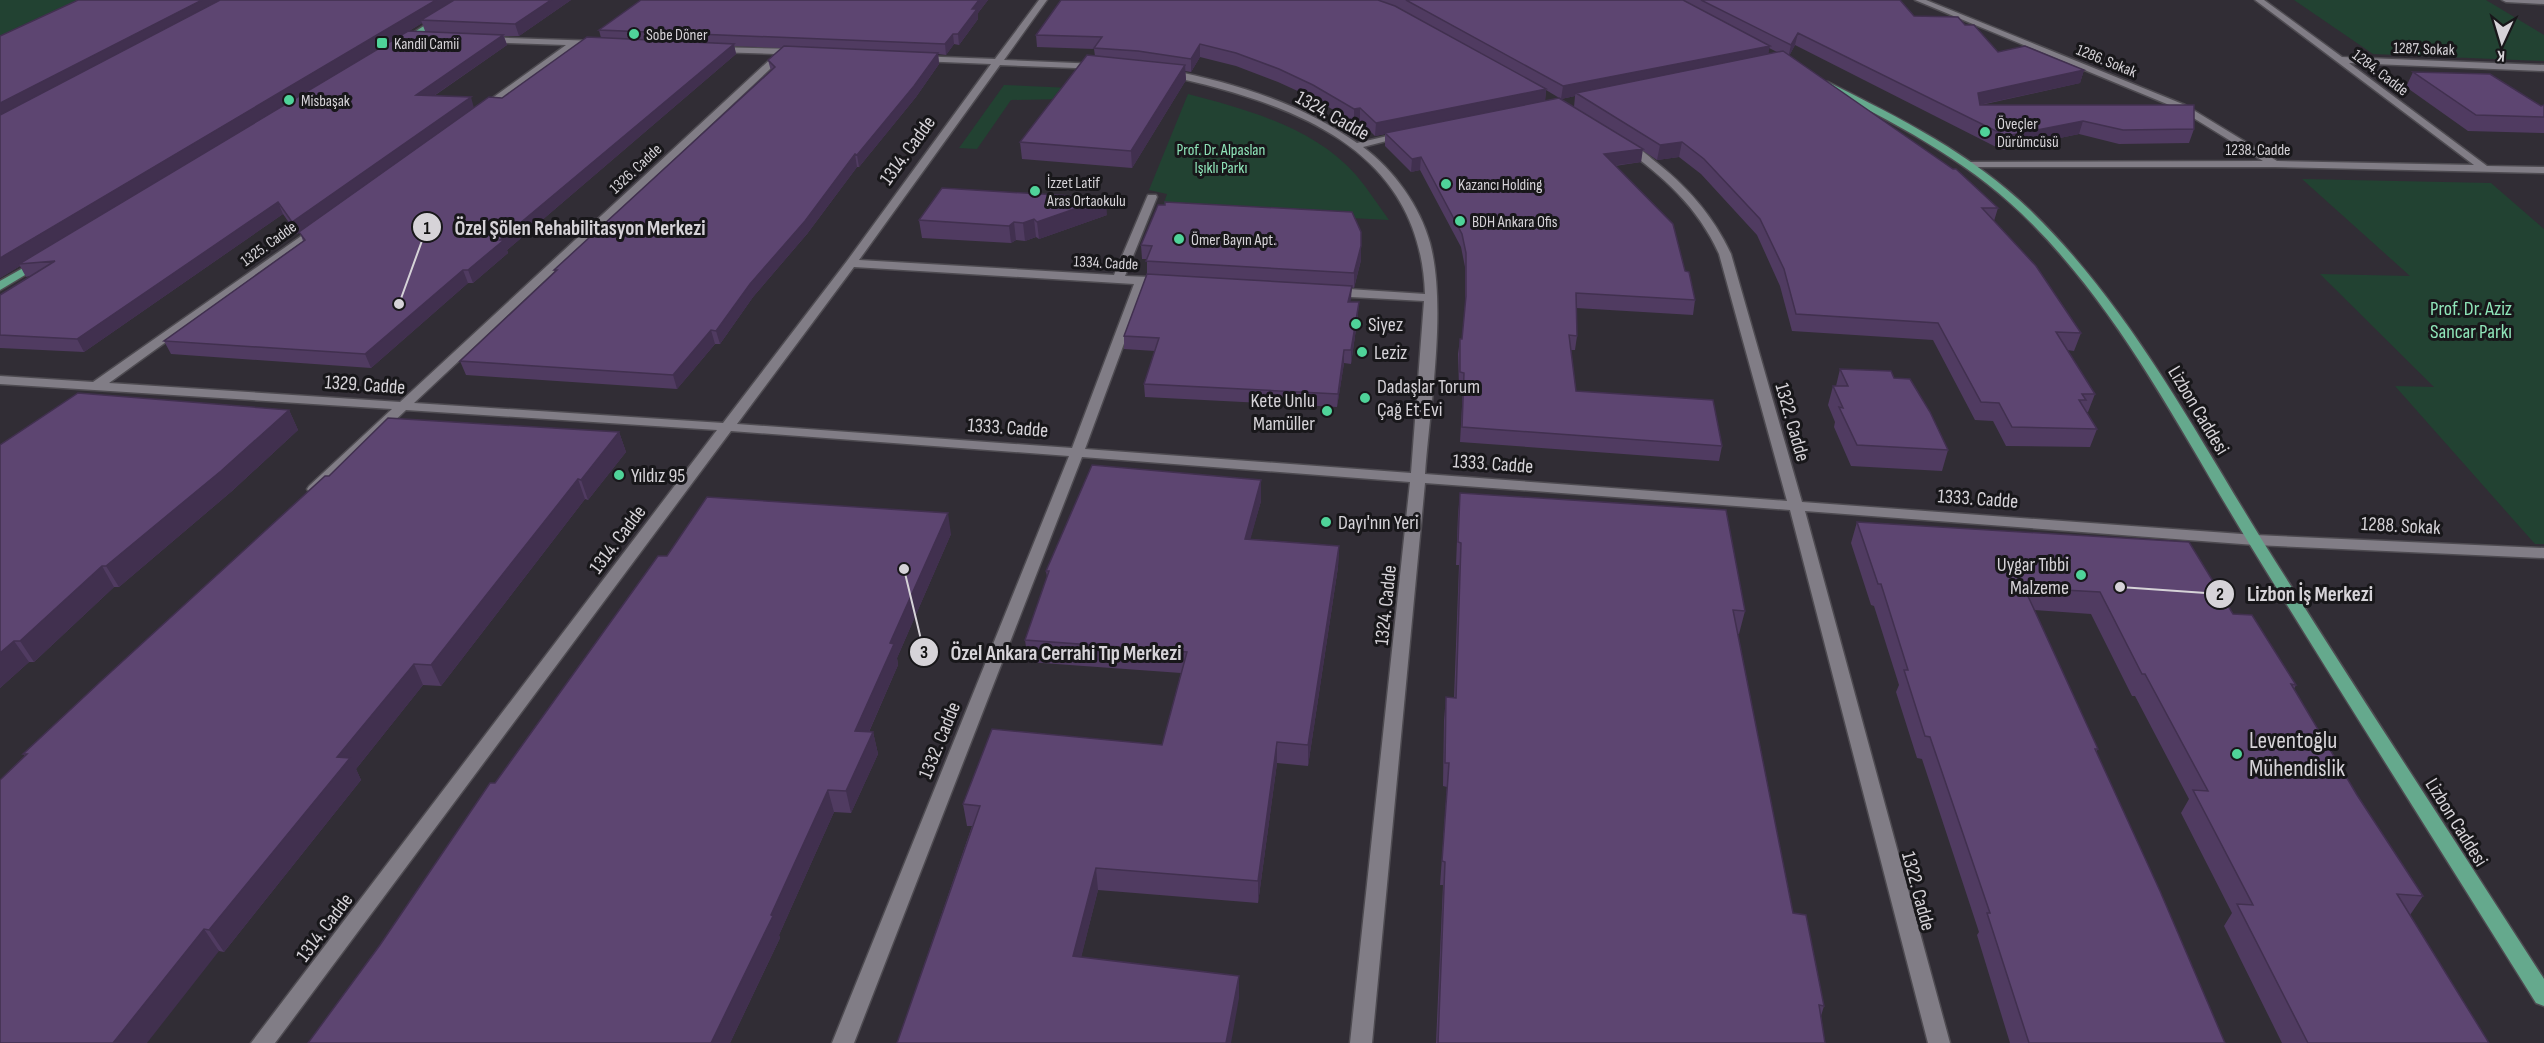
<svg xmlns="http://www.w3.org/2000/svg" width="2544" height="1043" font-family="'Sofia Sans Condensed',sans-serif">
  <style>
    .green { fill: #224232 }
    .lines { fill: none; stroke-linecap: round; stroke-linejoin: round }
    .minor-casing { stroke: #4e4b51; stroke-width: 3 }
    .major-casing { stroke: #4e4b51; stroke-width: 3 }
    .minor { fill: #817d86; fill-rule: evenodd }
    .major { fill: #65a98d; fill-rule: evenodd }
    .wall { fill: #503b61; fill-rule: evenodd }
    .shaded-wall { fill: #41304f }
    .building { fill: #5d4571; stroke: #41304f; stroke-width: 1.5 }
    .poi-dot { fill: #4fd399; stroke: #18171a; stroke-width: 2 }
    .labels { text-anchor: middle; stroke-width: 6; stroke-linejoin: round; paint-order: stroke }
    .far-poi-label { font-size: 16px; fill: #d6d3d8; stroke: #18171a; text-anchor: start }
    .far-street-label { font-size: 16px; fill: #d6d3d8; stroke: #18171a }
    .far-park-label { font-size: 16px; fill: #8fe5b9; stroke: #18171a }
    .street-label { font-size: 20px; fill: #d6d3d8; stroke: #18171a }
    .park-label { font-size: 20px; fill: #8fe5b9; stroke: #18171a }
    .poi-label { font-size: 20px; fill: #d6d3d8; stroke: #18171a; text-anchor: start }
    .near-poi-label { font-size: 24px; fill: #d6d3d8; stroke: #18171a; text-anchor: start }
    .leader { fill: none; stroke: #d6d3d8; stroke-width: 2 }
    .callout-dot { fill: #d6d3d8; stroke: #18171a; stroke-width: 2 }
    .mark-label { font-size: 18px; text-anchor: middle; font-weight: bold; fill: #111 }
    .callout-label { font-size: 21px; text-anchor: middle; font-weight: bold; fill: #d6d3d8; stroke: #18171a; stroke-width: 6; stroke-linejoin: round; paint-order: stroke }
  </style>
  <rect width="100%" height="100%" fill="#312d35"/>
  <path class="green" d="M0,0H94L0,44Z
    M2294,0H2486L2544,35V61L2373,54Z
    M1004,85L1072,88L1066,99L1011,100L977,149L959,148Z
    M1188,94C1246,109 1315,128 1356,175C1368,189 1378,205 1389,220L1162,208L1167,194L1149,190Z
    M2302,179L2491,183L2544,229V544H2535L2395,386L2434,387L2320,274L2410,276Z"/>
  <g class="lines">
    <g class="minor-casing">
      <path id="minor" d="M1039,0H1047L1004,60L1099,64L1102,65V69L1000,65L859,260L1114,275L1147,197L1148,195H1156L1157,197L1125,276L1150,277L1156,281L1154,284H1146L1085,449L1411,473L1424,301L1333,296L1327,292L1333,288L1425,294C1420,145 1288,103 1165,75L1163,73L1168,70C1233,82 1302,104 1357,143L1405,132L1410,135L1363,147C1394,170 1420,206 1430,243C1447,307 1430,406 1425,474L1787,501L1719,254C1698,207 1663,176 1621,146L1620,144L1625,141C1635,144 1644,152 1652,159C1686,185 1713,215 1731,254L1802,502L2255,535L2544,548V558L2255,545L1805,511L1950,1043H1928L1790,510L1425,483L1372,1043H1350L1410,482L1082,457L854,1043H832L1069,456L731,431L275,1043H251L717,430L406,410L319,492H309L307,489L309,486L392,409L0,384V376L93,382L317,225L323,228L321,230L109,383L400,402L776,54L715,52L712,51V47L799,49L803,52L802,54H786L414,403L723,423L847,261L991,64L919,61L915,58L916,56L995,59ZM854,267L1134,284L1072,448L737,424Z
        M1915,0H1926L2185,105L2277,161L2474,165L2255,0H2264L2342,57L2544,65V71L2349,63L2487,166L2544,167V173L2275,167H1967V163L1971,162L2263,161L2179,109Z
        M2502,0H2544V4L2506,2Z
        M481,37L598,41L602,44L598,47L577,46L483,112L480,111V107L566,45L484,42L481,41Z"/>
    </g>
    <g class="major-casing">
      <path id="major" d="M464,0H474L406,44L399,42Z
        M1822,82H1828C1900,118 1972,154 2030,210C2128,305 2191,425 2262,540C2354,687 2450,833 2544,979V1006L2536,1003C2440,849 2342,695 2247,540C2178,427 2118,306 2021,213C1964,158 1892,122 1822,86Z
        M41,258L47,261L45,263L0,290V281Z"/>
    </g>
    <use href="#minor" class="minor"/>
    <use href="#major" class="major"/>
  </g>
  <path class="wall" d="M571,0L519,36H504L507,45L434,96L474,108L502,98L601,38L599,30L641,0H988L978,13V19L959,45L954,44L946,55L938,54L939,64L916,97L859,167H857L807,234L753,297L720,344H715L677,389L466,375L460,361L555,272L554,270L771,71L768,60L782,48L734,46L736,54L507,250L508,253L473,283H468L371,368L171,354L164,341L303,241L300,232L297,234L283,214L84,352L0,348V295L30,276L26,277L20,266L0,278V36ZM422,23L425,31H409Z
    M1061,0H1900L1914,16L1965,25L1998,52L2084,70L2080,83L1981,105L2194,129L2189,143L2119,144L2079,134L2002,150L1795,45L1789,56L1998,208L1994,221L2081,333L2074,351L2067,350L2095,394L2088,412H2086L2097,429L2090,447L2006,446L1993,421L1975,420L1933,340L1792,331L1780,286L1757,235L1701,174L1679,157L1657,160L1642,150L1641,162L1615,166L1685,271L1695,300L1693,315L1576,308L1577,336L1575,350H1571L1576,391L1722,446L1719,461L1460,442L1463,388L1459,387L1458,354L1460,339H1462L1465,309V267L1461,247L1420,170L1411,172L1385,146V134L1375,136L1360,121L1354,122L1313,98L1278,82L1236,66L1200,57L1191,72L1185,71L1186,80L1132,168L1022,159L1020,142L1095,56L1094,49L1037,47L1036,35ZM1769,48L1777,52L1768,54ZM1546,90L1561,99L1575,96L1574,107L1545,101Z
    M2413,72L2541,106L2544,105V133L2468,131L2406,87Z
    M1107,215L1039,239L1036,237L1025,241L1016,240L1011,243L922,238L919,220Z
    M1141,245L1361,246V260L1354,288L1351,287L1350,302L1358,315L1351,364L1344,363L1337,407L1145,397L1144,384L1155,351L1124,349V336L1147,274V259H1142Z
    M1840,369L1894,378L1948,450L1942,471L1851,466L1834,427L1835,422L1828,405L1833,386H1836Z
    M289,410L298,430L232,491L119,587H114L34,662H29L0,688V445Z
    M619,432L626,452L588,500L585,499L441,686L423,685L356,769L361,780L224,952L219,951L23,754L329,476Z
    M1261,480V501L1250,539L1339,546L1338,567L1308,766L1277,763L1258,903L1098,890L1081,957L1239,976V998L897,1043L972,826H967L963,804L1162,745L1181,673L1028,662L1025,640L1047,577L1046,571Z
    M1460,493L1745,611L1739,634H1738L1793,913L1824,1006L1821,1016L1825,1043H1436L1443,885H1440L1447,787L1443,786L1444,720L1446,697L1454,698L1459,565H1456L1458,515Z
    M1857,522L2233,614L2296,685L2294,689L2357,795L2423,896L2410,915L2489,1043H2282L2224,926L2232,913L2181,813L2189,799L2135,696H2132L2091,614L2034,610L2098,749L2096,752L2225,1043H2010L1977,935L1979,932L1922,759L1917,758L1896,692L1899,685L1874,606L1871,605L1851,543Z
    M951,534L897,658L898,665L869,732H873L878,754L851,813L834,812L779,935L780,938L730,1043H308L380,945L495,783L667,556Z"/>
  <path class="shaded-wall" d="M202,0H230L0,119V103Z
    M436,0H460L421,20L422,23L24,264H19L20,266L0,278V258Z
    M551,0H571L519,36L515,24Z
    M979,0H988L978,13V19L959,45L958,34L972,9Z
    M1798,33L1795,45L1788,58L1791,45Z
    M953,34L954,44L946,55L945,44Z
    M503,35L507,45L419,106L416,95Z
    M734,44L736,54L507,250L508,253L473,283L468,270L500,240Z
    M1200,44V57L1191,72V59Z
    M1770,46L1767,59L1576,93L1575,96L1561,99L1563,86Z
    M938,53L939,64L916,97L859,167L857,155Z
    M1185,65L1186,80L1132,168L1131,151Z
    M2084,70L2080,83L1974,106L1978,93Z
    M1546,89L1545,102L1385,133V134L1375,136L1376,123Z
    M471,97L474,108L297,234L292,222Z
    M1360,108V121L1354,122V109Z
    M2083,121L2079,134L2002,150L2006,136Z
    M1682,142L1679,157L1657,160L1660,145Z
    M1643,149L1641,162L1602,167L1604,154Z
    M855,154L857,167L807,234L753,297L720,344L716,331L750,284Z
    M1421,157L1420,170L1411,172L1412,159Z
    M1106,198L1107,215L1039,239L1037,222Z
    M278,202L283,214L84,352L77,339Z
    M1034,219L1036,237L1025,241L1023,223Z
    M1014,222L1016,240L1011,243L1009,226Z
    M1361,246V260L1354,288V273Z
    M463,270L468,283L371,368L365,354Z
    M1352,286L1351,299L1347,315L1348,302Z
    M1359,302L1358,315L1351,364V350Z
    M711,330L715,344L677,389L673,375Z
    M1344,350V363L1337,407L1338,394Z
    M289,410L298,430L232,491L119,587L106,566Z
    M619,432L626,452L588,500L581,480Z
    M578,479L585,499L441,686L431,665Z
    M1261,480V501L1245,559V539Z
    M948,513L951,534L897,658L898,665L860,752L855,731L890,643Z
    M1339,546L1338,567L1308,766V745Z
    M102,566L114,587L34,662L20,641Z
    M14,641L29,662L0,688V653Z
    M414,664L423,685L356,769L361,780L224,952L209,930L337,757Z
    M873,732L878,754L851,813L846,791Z
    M1277,742V763L1258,903V881Z
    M828,790L834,812L779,935L780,938L730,1043H711Z
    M1096,868L1098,890L1076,978L1073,956Z
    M204,929L219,951L147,1043H113Z
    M1239,976V998L1231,1043H1226Z"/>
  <path class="building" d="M78,0H202L0,103V36Z
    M220,0H436L0,258V115Z
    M454,0H551L515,24L421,20Z
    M641,0H979L972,9H977L958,34H953L945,44L599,30Z
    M1061,0H1378L1395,6L1546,89L1376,123L1360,108L1354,109L1313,85L1279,69L1236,53L1200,44L1191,59L1138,51L1094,48L1102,37L1036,35Z
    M1406,0H1683L1770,46L1563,86Z
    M1701,0H1900L1914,16L1958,17L1965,25H1974L1998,52L2025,46L2084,70L1978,93L1980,105H2194V129L2123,130L2083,121L2006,136L1798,33L1791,45Z
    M408,31L503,35L416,95L471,97L292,222L278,202L77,339L0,335V295L55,261L19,264Z
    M587,37L734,44L500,240H504L468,270H463L365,354L164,341L305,240L299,232L489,97L502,98Z
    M784,46L938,53L914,86L857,155L855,154L805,221L750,284L716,331L711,330L673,375L460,361L557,270H554L775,67L768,60Z
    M1783,51L1953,169H1956L1998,208H1982L2036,266L2081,333L2056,332L2095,394H2082L2086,400H2079L2097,429L2012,427L1999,403L1981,402L1938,323L1796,314L1784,269L1760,219L1704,159L1682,142L1660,145L1576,93Z
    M1087,55L1185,65L1131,151L1020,142Z
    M2413,72L2490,74L2541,106L2544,105V117L2476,115Z
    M1559,98L1643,149L1604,154L1673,224L1685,271L1689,272L1695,300L1576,293L1577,336L1569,335L1576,391L1713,400L1722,446L1462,427L1464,373L1460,372V339H1462L1466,296V253L1462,234L1421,157L1412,159L1385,133Z
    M942,188L1106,198L1037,222L1034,219L1023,223L1014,222L1009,226L919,220Z
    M1165,202L1352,212L1361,232V246L1354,273L1146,261L1152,246L1141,245L1158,205H1165Z
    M1147,274L1352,286L1348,302H1359L1351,350H1344L1338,394L1144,384L1159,338L1124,336Z
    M1840,369L1891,371L1894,378L1910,379L1930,412L1948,450L1857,445L1839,407L1843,408L1833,386H1848Z
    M78,393L289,410L221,471L106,566H102L20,641H14L0,653V445Z
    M388,418L619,432L581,480L578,479L431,665L414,664L337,757L350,758L209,930L204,929L113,1043H0V780L27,754H23L100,682L325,476H329Z
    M1092,465L1261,480L1245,539L1339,546L1308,745L1277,742L1258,881L1096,868L1073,956L1239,976L1226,1043H897L980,806L963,804L992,729L1162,745L1187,652L1025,640L1049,571H1046Z
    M1460,493L1726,510L1745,611L1733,610L1793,913L1806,915L1824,1006L1819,1005L1825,1043H1438L1445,862L1442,861L1449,763H1445L1446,697L1456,698L1461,543L1458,542Z
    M707,497L948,513L890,643L894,644L855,731L873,732L846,791L828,790L771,915L773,916L711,1043H308L380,945L490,783H495L658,556H667Z
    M1857,522L2189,542L2233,614L2252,615L2296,685L2291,684L2357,795L2423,896L2397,894L2489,1043H2308L2237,904L2253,905L2193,790L2208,791L2145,674H2142L2100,592L2027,588L2030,594H2027L2098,749H2095L2160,891L2225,1043H2029L1987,913H1990L1930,737L1925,736L1904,670H1908L1881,584H1878Z"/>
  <g class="poi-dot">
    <circle cx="634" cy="34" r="6"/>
    <rect x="376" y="37" width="12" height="12" rx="3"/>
    <circle cx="289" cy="100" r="6"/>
    <circle cx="1985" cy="132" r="6"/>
    <circle cx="1446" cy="184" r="6"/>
    <circle cx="1035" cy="191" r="6"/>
    <circle cx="1460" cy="221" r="6"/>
    <circle cx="1179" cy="239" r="6"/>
    <circle cx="1356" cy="324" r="6"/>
    <circle cx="1362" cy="352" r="6"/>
    <circle cx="1365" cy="398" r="6"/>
    <circle cx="1327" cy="411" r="6"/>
    <circle cx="619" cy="475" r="6"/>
    <circle cx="1326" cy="522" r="6"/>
    <circle cx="2081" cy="575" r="6"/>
    <circle cx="2237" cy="754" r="6"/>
  </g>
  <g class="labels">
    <g class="far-poi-label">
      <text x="646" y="40">Sobe Döner</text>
      <text x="394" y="49">Kandil Camii</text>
      <text x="301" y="106">Misbaşak</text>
      <text x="1997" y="129">Öveçler<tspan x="1997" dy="18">Dürümcüsü</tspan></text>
      <text x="1047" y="188">İzzet Latif<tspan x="1047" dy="18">Aras Ortaokulu</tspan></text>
      <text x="1458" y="190">Kazancı Holding</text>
      <text x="1472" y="227">BDH Ankara Ofis</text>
      <text x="1191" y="245">Ömer Bayın Apt.</text>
    </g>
    <g class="far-street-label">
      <text transform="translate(2424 48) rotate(2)" y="6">1287. Sokak</text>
      <text transform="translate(2107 60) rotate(22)" y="6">1286. Sokak</text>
      <text transform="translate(2381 72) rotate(37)" y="6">1284. Cadde</text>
      <text x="2258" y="155">1238. Cadde</text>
      <text transform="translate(635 168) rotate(-43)" y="6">1326. Cadde</text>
      <text transform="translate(268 243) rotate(-36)" y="6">1325. Cadde</text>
      <text transform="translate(1106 262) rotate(3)" y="6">1334. Cadde</text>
    </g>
    <g class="far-park-label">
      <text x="1221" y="155">Prof. Dr. Alpaslan<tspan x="1221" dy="18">Işıklı Parkı</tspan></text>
    </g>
    <g class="street-label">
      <text transform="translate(1333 115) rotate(29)" y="7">1324. Cadde</text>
      <text transform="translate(907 150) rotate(-54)" y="7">1314. Cadde</text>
      <text transform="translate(365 384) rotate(4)" y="7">1329. Cadde</text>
      <text transform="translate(2199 410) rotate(59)" y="7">Lizbon Caddesi</text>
      <text transform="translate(1793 422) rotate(74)" y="7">1322. Cadde</text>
      <text transform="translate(1008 427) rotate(4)" y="7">1333. Cadde</text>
      <text transform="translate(1493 463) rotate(4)" y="7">1333. Cadde</text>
      <text transform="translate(1978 498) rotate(4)" y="7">1333. Cadde</text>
      <text transform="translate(2401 525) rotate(3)" y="7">1288. Sokak</text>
      <text transform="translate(617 539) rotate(-53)" y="7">1314. Cadde</text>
      <text transform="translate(1385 605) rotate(-84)" y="7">1324. Cadde</text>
      <text transform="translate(939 740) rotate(-68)" y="7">1332. Cadde</text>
      <text transform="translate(2457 822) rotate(58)" y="7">Lizbon Caddesi</text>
      <text transform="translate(1919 891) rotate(75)" y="7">1322. Cadde</text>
      <text transform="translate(324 927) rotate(-53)" y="7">1314. Cadde</text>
    </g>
    <g class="park-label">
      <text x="2471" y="315">Prof. Dr. Aziz<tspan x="2471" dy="23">Sancar Parkı</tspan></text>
    </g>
    <g class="poi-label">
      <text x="1368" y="331">Siyez</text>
      <text x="1374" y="359">Leziz</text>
      <text x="1377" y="393">Dadaşlar Torum<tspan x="1377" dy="23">Çağ Et Evi</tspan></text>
      <text x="1315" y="407" text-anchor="end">Kete Unlu<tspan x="1315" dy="23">Mamüller</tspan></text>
      <text x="631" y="482">Yıldız 95</text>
      <text x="1338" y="529">Dayı'nın Yeri</text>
      <text x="2069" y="571" text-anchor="end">Uygar Tıbbi<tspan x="2069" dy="23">Malzeme</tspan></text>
    </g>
    <g class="near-poi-label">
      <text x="2249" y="748">Leventoğlu<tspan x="2249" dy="28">Mühendislik</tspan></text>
    </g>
  </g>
  <path class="leader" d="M399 304L427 227M2120 587L2220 594M904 569L924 652"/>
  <g class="callout-dot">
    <circle cx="399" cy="304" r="6"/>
    <circle cx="2120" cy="587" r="6"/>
    <circle cx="904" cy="569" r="6"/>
    <circle cx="427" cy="227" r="15"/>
    <circle cx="2220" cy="594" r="15"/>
    <circle cx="924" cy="652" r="15"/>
  </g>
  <g class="mark-label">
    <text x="427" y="234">1</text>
    <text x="2220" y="600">2</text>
    <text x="924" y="658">3</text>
  </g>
  <g class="callout-label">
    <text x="580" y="235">Özel Şölen Rehabilitasyon Merkezi</text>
    <text x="2310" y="601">Lizbon İş Merkezi</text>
    <text x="1066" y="660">Özel Ankara Cerrahi Tıp Merkezi</text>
  </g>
  <g transform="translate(2502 42) rotate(184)" stroke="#18171a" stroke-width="4.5" paint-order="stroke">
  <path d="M0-4.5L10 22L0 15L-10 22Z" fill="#d6d3d8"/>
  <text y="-9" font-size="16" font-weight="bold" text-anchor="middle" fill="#d6d3d8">K</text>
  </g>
</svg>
